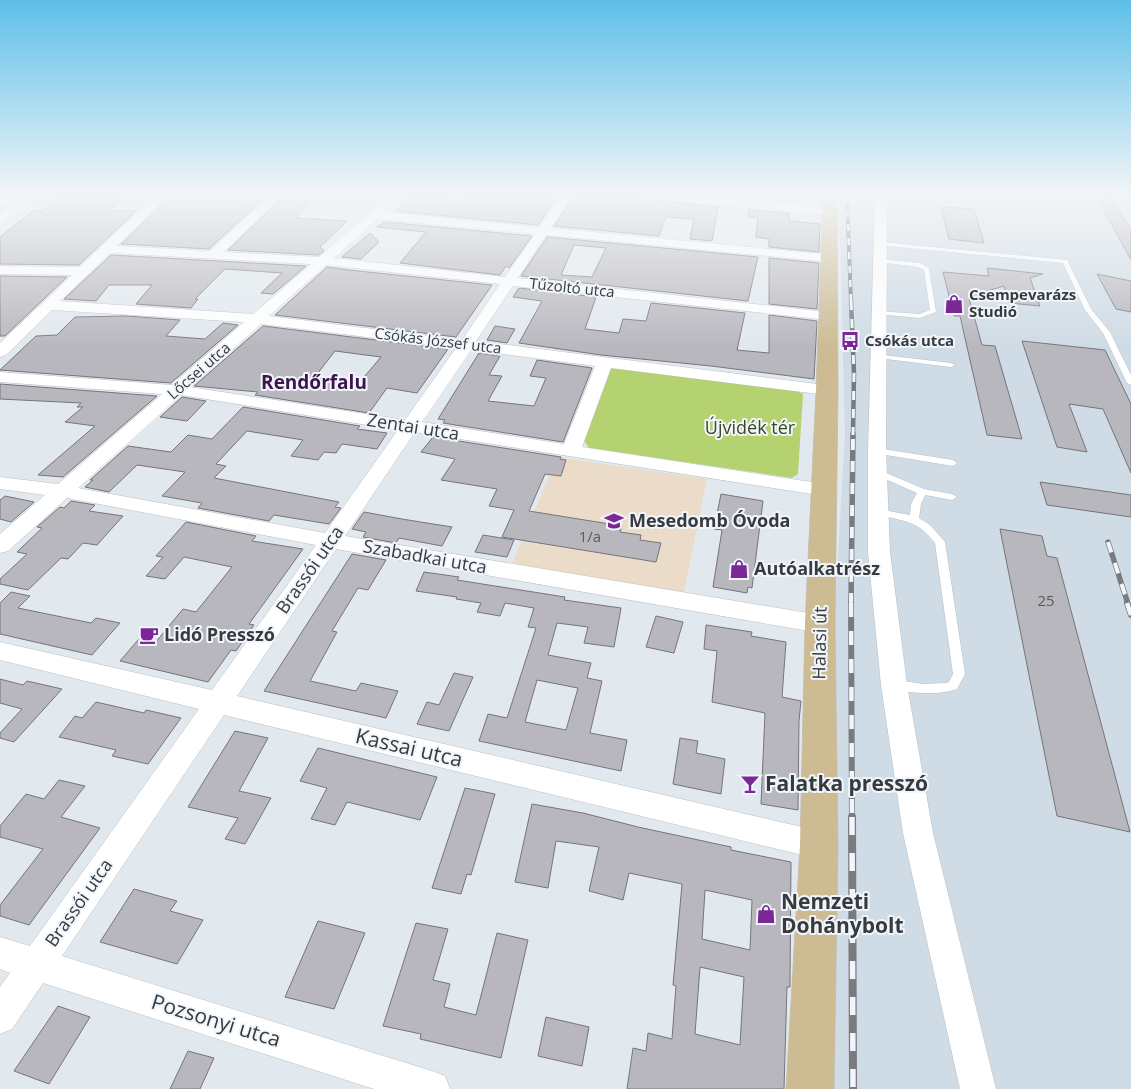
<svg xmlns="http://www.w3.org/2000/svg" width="1131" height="1089" font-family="'Open Sans',sans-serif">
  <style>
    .built { fill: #cfdbe5 }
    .education { fill: #ebdcc9 }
    .green { fill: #b5d270 }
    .building { fill: #b9b7be; stroke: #76747b; fill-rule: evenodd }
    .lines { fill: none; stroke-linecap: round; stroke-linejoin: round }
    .lane-casing { stroke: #b9c0c5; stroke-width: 1 }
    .street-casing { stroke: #b9c0c5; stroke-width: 1 }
    .secondary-casing { stroke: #b9c0c5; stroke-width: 1 }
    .primary-casing { stroke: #c3c4c5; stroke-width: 1 }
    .lane { fill: #fff; fill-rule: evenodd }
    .street { fill: #fff; fill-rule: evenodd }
    .secondary { fill: #fff; fill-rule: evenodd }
    .primary { fill: #cdbb93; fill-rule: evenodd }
    .rail-far4-casing { stroke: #787c7f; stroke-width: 4 }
    .rail-far3-casing { stroke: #787c7f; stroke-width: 4.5 }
    .rail-far2-casing { stroke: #787c7f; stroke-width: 5.5 }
    .rail-far1-casing { stroke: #787c7f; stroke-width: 6 }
    .rail-casing { stroke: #787c7f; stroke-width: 8 }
    .rail-far4 { stroke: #f0f6fc; stroke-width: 2.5; stroke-dasharray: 7; stroke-linecap: butt }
    .rail-far3 { stroke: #f0f6fc; stroke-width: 3; stroke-dasharray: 9; stroke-linecap: butt }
    .rail-far2 { stroke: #f0f6fc; stroke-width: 4; stroke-dasharray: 11; stroke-linecap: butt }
    .rail-far1 { stroke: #f0f6fc; stroke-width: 4.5; stroke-dasharray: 14; stroke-linecap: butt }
    .rail { stroke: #f0f6fc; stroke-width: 5.5; stroke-dasharray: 18; stroke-linecap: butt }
    .labels { text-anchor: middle; stroke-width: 4; stroke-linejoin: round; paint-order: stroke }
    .far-street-label { font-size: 15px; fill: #383b3d; stroke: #f0f6fc }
    .far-poi-label { font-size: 15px; font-weight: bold; fill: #383b3d; stroke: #f0f6fc; text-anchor: start }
    .number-label { font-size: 15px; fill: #585a5d }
    .street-label { font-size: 18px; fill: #383b3d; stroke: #f0f6fc }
    .park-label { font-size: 18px; fill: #3b471e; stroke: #f0f6fc }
    .poi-label { font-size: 18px; font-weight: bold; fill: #383b3d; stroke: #f0f6fc; text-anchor: start }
    .far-district-label { font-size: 19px; font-weight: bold; fill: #3d154a; stroke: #f0f6fc }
    .near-street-label { font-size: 21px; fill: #383b3d; stroke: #f0f6fc }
    .near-poi-label { font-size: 21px; font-weight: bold; fill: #383b3d; stroke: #f0f6fc; text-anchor: start }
  </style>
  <rect width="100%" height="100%" fill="#e2e9ee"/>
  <path class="built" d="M839,196H1131V1089H807L845,435Z"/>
  <path class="education" d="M557,457L707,479L684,592L512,564Z"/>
  <path class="green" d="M614,365L796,390L803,394L798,474L792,478L589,448L583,439L607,369Z"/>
  <path class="building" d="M125,196L110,211H136L79,265L0,264V237L33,211H43L59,197Z
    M414,196L464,200L465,196H558L538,225L396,211Z
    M574,196H612L718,207L712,241L690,239L694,219L666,217L659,236L554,226Z
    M1108,196L1131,229V260L1099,201Z
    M246,199L262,200L209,249L121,244L166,201H243Z
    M280,200L310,202L296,218L347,221L320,247L324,251L318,255L228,250Z
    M941,207L974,209L984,243L949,239Z
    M749,210L789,213L790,221L820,224L819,252L769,247V239L756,237L758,218L748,217Z
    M384,222L532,236L509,268L506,266L500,275L400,263L426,232L377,227Z
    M370,233L379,242L361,259L342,257Z
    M547,237L758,257L748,301L521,276ZM574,245L606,248L592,277L561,275Z
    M111,255L306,266L273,294L261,293L282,273L225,269L195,299H198L191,308L136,304L152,285H109L96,301L64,299Z
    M769,258L819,263L817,309L769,304Z
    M327,267L349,270L492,285L456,337L275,315Z
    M987,268L1043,274L1030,278L1040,306L1009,303L1004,286L980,293L982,300L969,298L982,345L995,346L1022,439L987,435L960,316H954L943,272L989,276Z
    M1097,274L1131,281V312L1116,309Z
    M0,276L67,277L5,336H0Z
    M519,288L596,297L585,329L619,333L623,319L646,321L651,303L745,313L737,350L769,353V315L817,321L814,379L711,366L601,355L519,343L542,301L513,297Z
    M126,316L180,320L166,336L205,339L223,323L238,325L171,383L0,370L36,336L57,335L75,317Z
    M263,326L448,349L417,393L387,388L369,413L255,395L258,392L194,386ZM335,351L381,357L359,383L314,378Z
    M495,326L515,329L507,343L487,340Z
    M1022,341L1105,350L1131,404V473L1103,409L1069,404L1087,452L1057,447Z
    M479,353L500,356L489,375L502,376L488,401L534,406L546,378L530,376L537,360L592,368L563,442L443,423L445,420L438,419Z
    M0,384L157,396L63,477L38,475L95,426L65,422L83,407H77L81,403L0,399Z
    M182,397L206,401L187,421L160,417Z
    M243,407L360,426L357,429L387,433L377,449L342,444L336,453L324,452L318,460L291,456L303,440L247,431L216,464L226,466L214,478L339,502L335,507L341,508L329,524L274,515L269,521L198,508L202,503L162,496L185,472L137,465L109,492L85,487L93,480H90L128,446L171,452L188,435L212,439Z
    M433,437L561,457L560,459L566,460L561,476L545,474L529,511L622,526L620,532L641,535L640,540L661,543L656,562L502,537L514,510L489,506L497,489L441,480L455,459L421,452Z
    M1040,482L1131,495V517L1047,505Z
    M721,494L763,501L752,588L748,587L747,593L713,587L722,530L714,529Z
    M5,496L34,502L11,522L0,519V500Z
    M71,501L95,505L89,511L123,516L97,545L83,543L68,559L61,558L28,590L0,584V579L27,554L17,552L42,528L37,527L60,507L64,508Z
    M364,512L402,519L452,527L442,546L399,538L396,543L363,537L366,532L352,529Z
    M186,522L256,536L252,541L303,549L249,624L254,625L236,651L231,650L208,682L120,661L138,640L155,643L183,609L196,612L232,567L184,557L165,579L146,576L163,557L156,556Z
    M1000,529L1042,536L1047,556L1057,558L1130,832L1057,816Z
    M483,535L514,540L507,557L475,552Z
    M352,554L386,560L368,590L358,588L332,631L337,632L310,681L356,691L361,683L398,691L386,718L264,691Z
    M424,572L459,577L457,580L565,597L564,600L621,608L614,647L584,643L588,627L557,623L548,655L591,663L587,678L602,681L590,733L627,740L621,771L479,741L488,714L507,718L536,628L528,627L534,608L505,603L500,616L477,612L481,603L456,599L457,597L416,591ZM537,680L578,688L566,730L525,722Z
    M11,592L30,596L18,608L91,623L96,618L120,623L92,655L0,634V603Z
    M656,616L683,622L674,653L646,647Z
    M706,625L752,632L751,636L786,642L782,697L801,701L799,721L798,810L761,804L765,713L712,702L717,651L704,649Z
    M454,673L473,677L449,731L417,724L427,702L439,705Z
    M0,679L23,685L27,681L62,689L14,742L0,738V733L22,709L0,703Z
    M96,702L144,713L146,710L181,718L148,764L112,756L116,750L59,737L75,716L82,718Z
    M235,731L268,738L239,791L271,798L245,844L225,839L238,818L188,807Z
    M680,738L698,741L696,753L725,759L721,794L673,784Z
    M318,748L437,777L420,820L347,802L335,825L311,819L327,788L300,781Z
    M59,780L85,786L61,817L100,828L29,925L0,916V905L43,849L0,837V826L26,794L44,799Z
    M465,788L495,794L471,875L467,874L461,894L432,888Z
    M532,804L583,813L638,827L731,847V850L791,862L790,983V987H787L784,1089H627L633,1048L646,1051L648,1033L672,1039L676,986L673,985L682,884L629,873L623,900L589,891L599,847L556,841L548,888L515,882ZM705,890L752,900L750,950L702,939ZM700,967L744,977L740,1045L695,1034Z
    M134,889L177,901L170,911L203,920L177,964L100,942Z
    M318,921L365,933L334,1009L285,997Z
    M416,923L448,929L433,980L450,984L444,1007L476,1015L497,933L528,940L501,1058L420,1039L421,1034L383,1026Z
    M58,1006L90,1017L49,1084L14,1071Z
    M546,1017L589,1027L582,1066L538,1056Z
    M188,1051L214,1058L200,1089H170Z"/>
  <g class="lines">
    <g class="lane-casing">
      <path id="lane" d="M880,242L1067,260L1091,309L1110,332L1131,375V385L1127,383L1103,333L1085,310L1063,263L878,245V243Z
        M880,259L920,263L929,268L936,312L920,318L877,314V312L879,311L919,314L930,310L924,270L918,267L878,262V260Z
        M875,354L951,363L955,365L951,367L878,358H875Z
        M877,448L953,460L957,463L953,466L874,453L873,451L874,449Z
        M877,469L924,489L952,494L957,497L952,500L925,495L921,504L919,518L930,525L945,542L965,674L957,689C937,696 916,693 895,690L891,688L889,685L891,682L895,680L924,684L946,683L949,682L953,674L935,543C917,519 901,521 875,514L873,512L878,509L910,515L911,504L917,493L874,474L872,472Z"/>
    </g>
    <g class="street-casing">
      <path id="street" d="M154,196H167L117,246L210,251L269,196H282L224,252L319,257L389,196H402L385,212L539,227L560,196H572L551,228L834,255L836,258L834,261L829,262L546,235L518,278L828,312L833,313L835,316L833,319L828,320L513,286L476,341L833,386L835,390L833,394L827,395L611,368L582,447L824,484L831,486L834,490L831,494L824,496L415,432L345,536L820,615L828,618L832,624L828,630L820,633L336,549L237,696L819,831L830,835L834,845L830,855L819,859L224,715L62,956L432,1071L445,1076L450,1089H374L43,983L12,1029L0,1034V987L10,973L0,969V937L30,946L199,709L0,660V642L212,690L316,545L67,498L8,551L0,553V534L45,495L0,489V477L58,484L162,394L0,382V372L172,385L244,322L52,310L6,355L0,357V343L72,275L0,274V266L80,267ZM377,219L535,234L505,277L334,258ZM110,253L311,264L253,314L60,301ZM326,265L500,284L462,340L269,316ZM261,324L456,348L405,420L190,387ZM471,350L595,366L564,444L422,422ZM181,395L398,430L325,533L78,488Z
        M648,196H694L830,207L836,211L830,215L654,199Z
        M875,196H887L886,451L890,552L907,685L933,833L996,1089H960L903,833L881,685L868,552V451Z
        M0,200H22L28,203L22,206H0Z"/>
    </g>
    <g class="secondary-casing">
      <path id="secondary" d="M22,196H38L5,222L0,224V212Z"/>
    </g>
    <g class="primary-casing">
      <path id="primary" d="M823,196H837L838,390L835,624L838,845L834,1089H786L800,845L805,624L816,390Z"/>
    </g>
    <use href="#lane" class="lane"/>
    <use href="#street" class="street"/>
    <use href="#secondary" class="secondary"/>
    <use href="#primary" class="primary"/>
    <g class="rail-far4-casing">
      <path id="rail-far4" d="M847,196L851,302"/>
    </g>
    <g class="rail-far3-casing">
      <path id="rail-far3" d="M851,301L854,373L853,435"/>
    </g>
    <g class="rail-far2-casing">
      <path id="rail-far2" d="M1108,542L1128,604
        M851,604L853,434"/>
    </g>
    <g class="rail-far1-casing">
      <path id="rail-far1" d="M851,603L852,819
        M1127,603L1131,615"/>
    </g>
    <g class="rail-casing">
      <path id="rail" d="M852,817L853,1089"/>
    </g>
    <use href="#rail-far4" class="rail-far4"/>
    <use href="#rail-far3" class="rail-far3"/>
    <use href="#rail-far2" class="rail-far2"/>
    <use href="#rail-far1" class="rail-far1"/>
    <use href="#rail" class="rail"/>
  </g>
  <linearGradient id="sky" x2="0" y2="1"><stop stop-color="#5dbfe9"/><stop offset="0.56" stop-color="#f2f5f7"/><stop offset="1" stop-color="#f2f5f7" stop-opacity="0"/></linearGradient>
  <rect width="1131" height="348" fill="url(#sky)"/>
  <defs>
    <g id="shop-bare" transform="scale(1.5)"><path d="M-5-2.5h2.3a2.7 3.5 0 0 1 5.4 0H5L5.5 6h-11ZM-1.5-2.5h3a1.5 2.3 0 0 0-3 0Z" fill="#7c2796" stroke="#f0f6fc" stroke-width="2.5" paint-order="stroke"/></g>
    <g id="bus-bare" transform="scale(1.5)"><path d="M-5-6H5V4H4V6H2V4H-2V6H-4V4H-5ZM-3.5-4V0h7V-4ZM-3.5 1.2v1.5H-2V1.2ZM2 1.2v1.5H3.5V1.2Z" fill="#7c2796" stroke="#f0f6fc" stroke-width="2.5" paint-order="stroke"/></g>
    <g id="school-bare" transform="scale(1.5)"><path d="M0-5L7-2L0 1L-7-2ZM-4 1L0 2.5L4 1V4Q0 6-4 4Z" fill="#7c2796" stroke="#f0f6fc" stroke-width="2.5" paint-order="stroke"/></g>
    <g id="cafe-bare" transform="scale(1.5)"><path d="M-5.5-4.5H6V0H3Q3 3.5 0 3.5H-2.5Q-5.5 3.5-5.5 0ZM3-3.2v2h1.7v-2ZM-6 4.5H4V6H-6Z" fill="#7c2796" stroke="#f0f6fc" stroke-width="2.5" paint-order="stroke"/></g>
    <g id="bar-bare" transform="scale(1.5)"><path d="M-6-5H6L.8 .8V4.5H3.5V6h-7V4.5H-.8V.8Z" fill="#7c2796" stroke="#f0f6fc" stroke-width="2.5" paint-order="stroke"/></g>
  </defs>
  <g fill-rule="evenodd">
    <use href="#shop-bare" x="954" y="304"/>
    <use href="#bus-bare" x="850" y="341"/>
    <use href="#school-bare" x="614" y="521"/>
    <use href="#shop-bare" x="739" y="569"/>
    <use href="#cafe-bare" x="149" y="635"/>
    <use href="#bar-bare" x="750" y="784"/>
    <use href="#shop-bare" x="766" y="914"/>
  </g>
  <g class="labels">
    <g class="far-street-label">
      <text transform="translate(572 288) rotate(6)" y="5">Tűzoltó utca</text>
      <text transform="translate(438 341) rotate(7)" y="5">Csókás József utca</text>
      <text transform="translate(199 371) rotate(-41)" y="5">Lőcsei utca</text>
    </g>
    <g class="far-poi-label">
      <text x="969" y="300">Csempevarázs<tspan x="969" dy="17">Studió</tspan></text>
      <text x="865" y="346">Csókás utca</text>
    </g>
    <g class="number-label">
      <text x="590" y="542">1/a</text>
      <text x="1046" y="606">25</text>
    </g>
    <g class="street-label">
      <text transform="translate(413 427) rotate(9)" y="6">Zentai utca</text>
      <text transform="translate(425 557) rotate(10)" y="6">Szabadkai utca</text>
      <text transform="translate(310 570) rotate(-55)" y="6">Brassói utca</text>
      <text transform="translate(820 643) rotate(-89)" y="6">Halasi út</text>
      <text transform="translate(79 903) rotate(-55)" y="6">Brassói utca</text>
    </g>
    <g class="park-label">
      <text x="750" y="434">Újvidék tér</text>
    </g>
    <g class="poi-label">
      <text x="629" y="527">Mesedomb Óvoda</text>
      <text x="754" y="575">Autóalkatrész</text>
      <text x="164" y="641">Lidó Presszó</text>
    </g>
    <g class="far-district-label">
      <text x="314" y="389">Rendőrfalu</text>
    </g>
    <g class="near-street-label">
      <text transform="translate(409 748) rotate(13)" y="7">Kassai utca</text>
      <text transform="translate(216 1021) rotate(17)" y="7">Pozsonyi utca</text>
    </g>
    <g class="near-poi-label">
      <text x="765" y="791">Falatka presszó</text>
      <text x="781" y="909">Nemzeti<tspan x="781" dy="24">Dohánybolt</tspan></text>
    </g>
  </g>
</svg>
